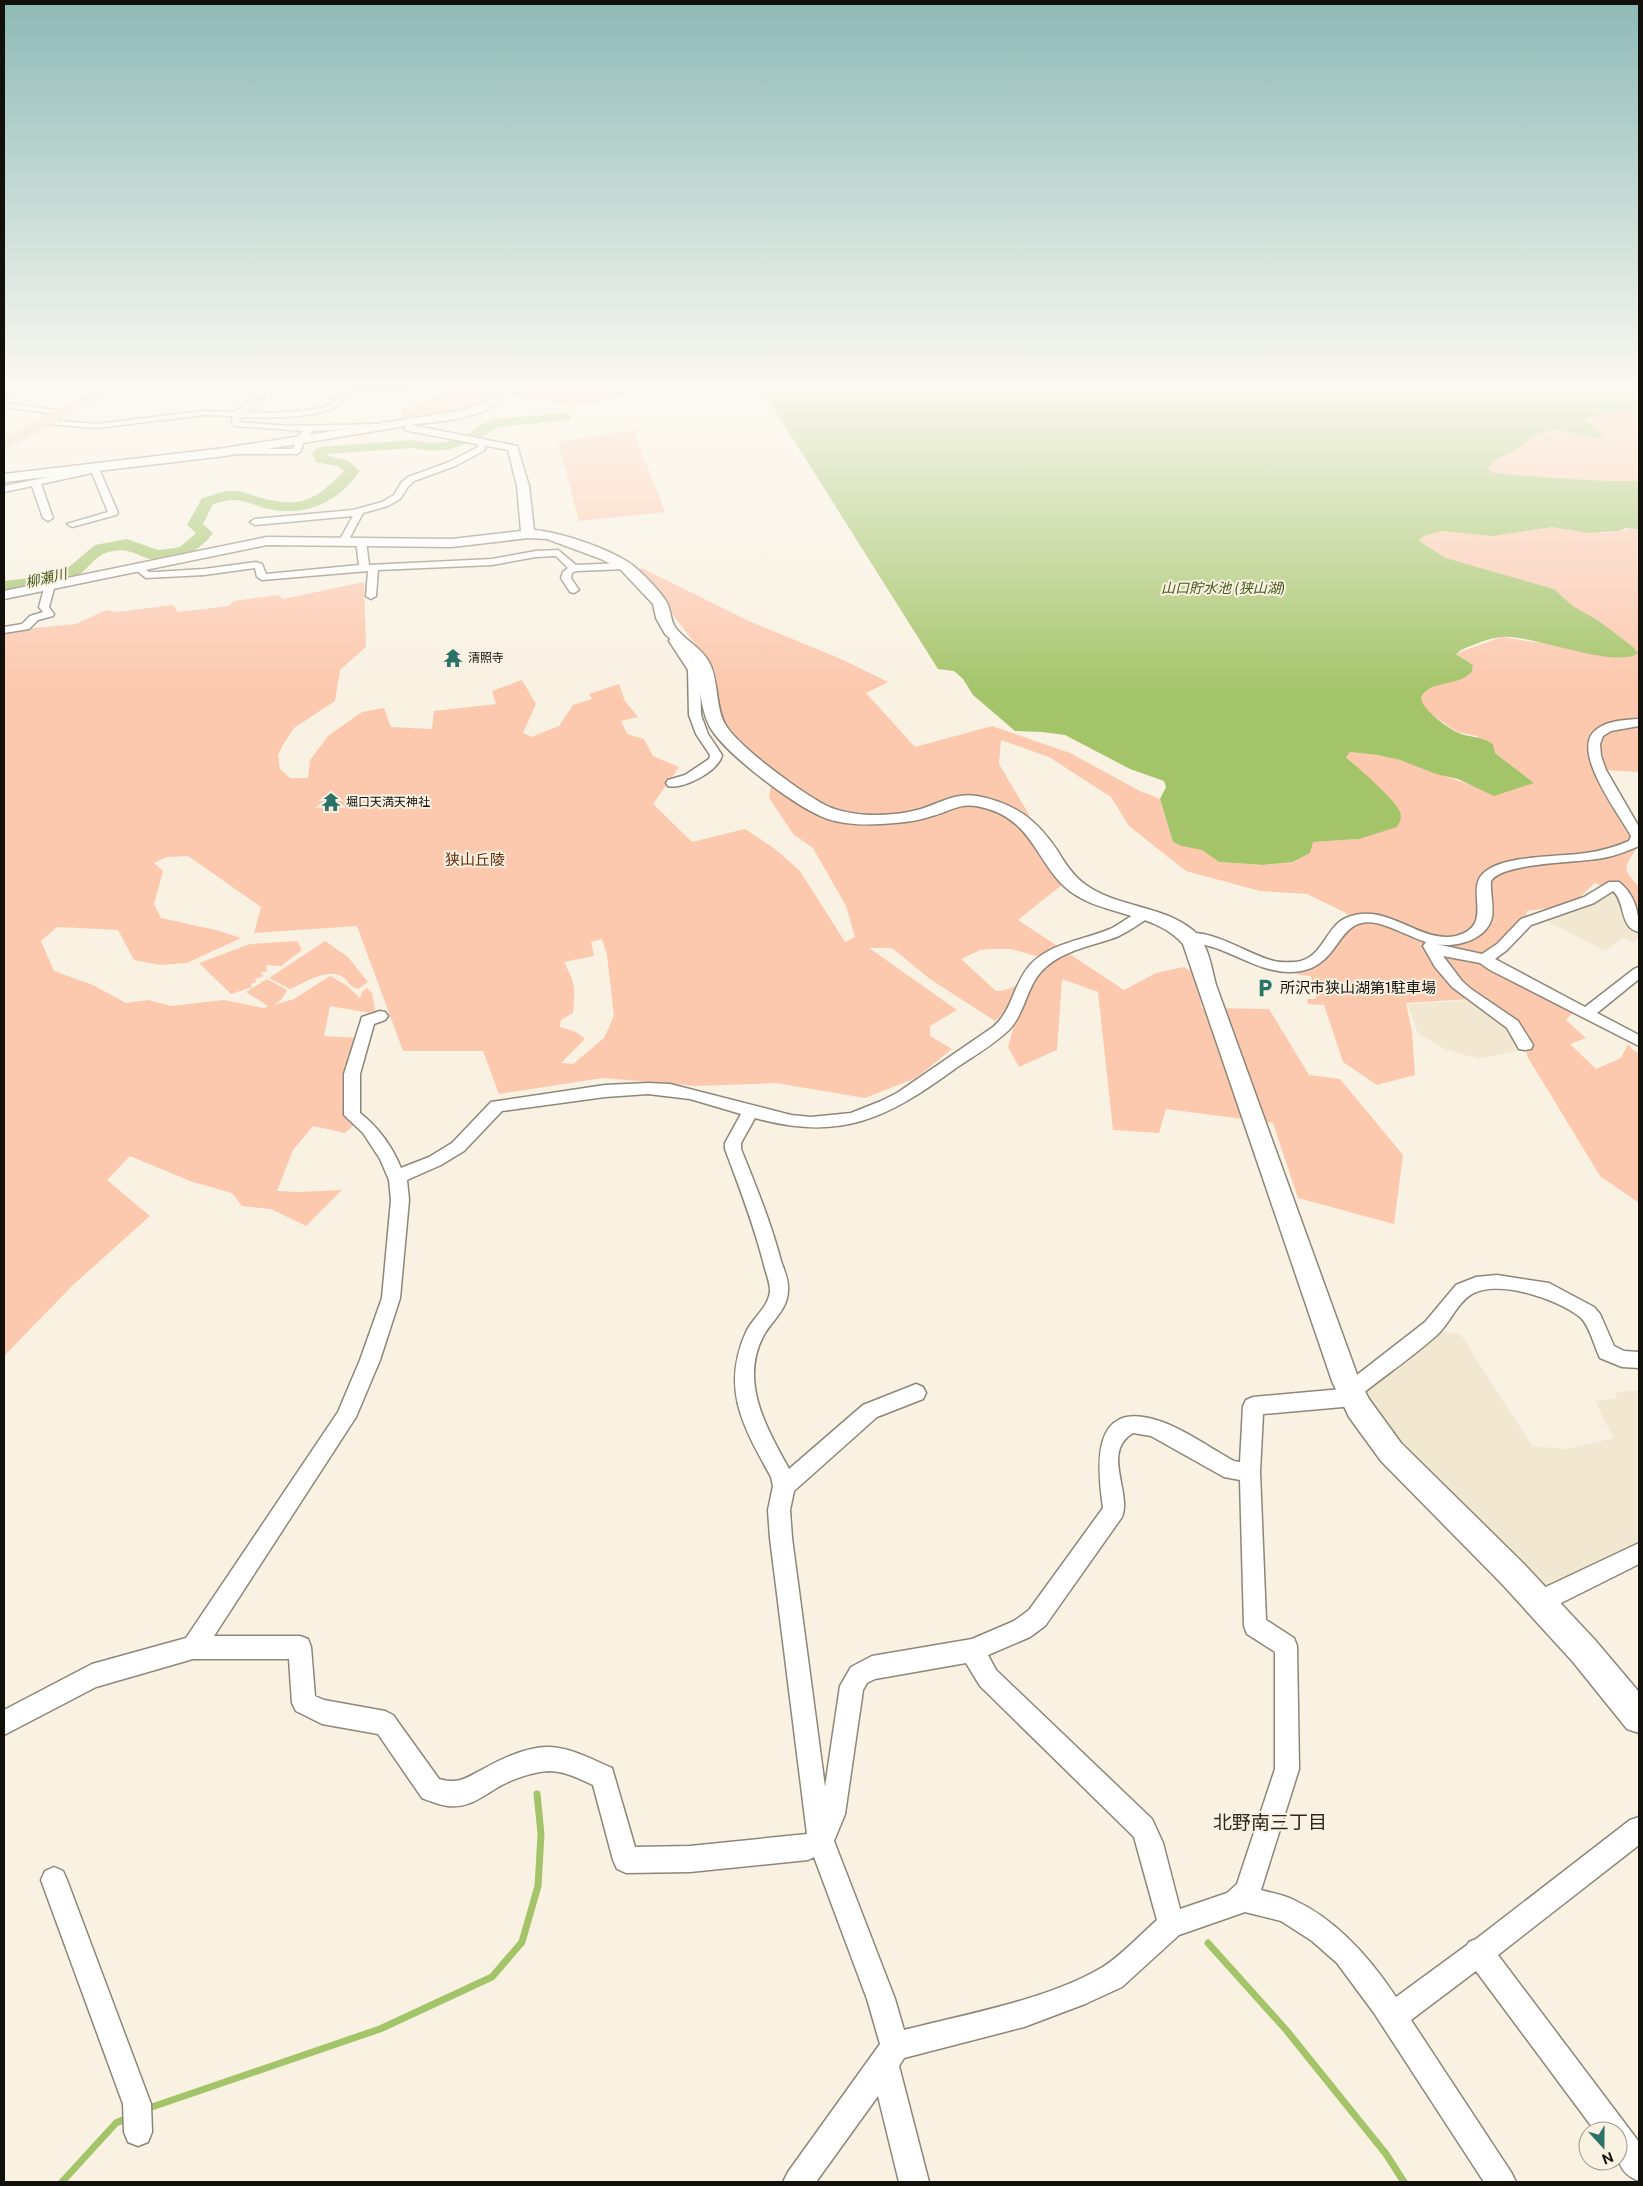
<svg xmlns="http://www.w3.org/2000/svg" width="1643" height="2186" font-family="'Public Sans','Noto Sans JP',sans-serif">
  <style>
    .built { fill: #f2e8d2 }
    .green { fill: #fcc8ae; fill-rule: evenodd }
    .water { fill: #a4c46a }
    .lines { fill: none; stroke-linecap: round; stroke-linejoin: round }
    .stream-far1 { stroke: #a4c46a; stroke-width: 2.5 }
    .stream { stroke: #a4c46a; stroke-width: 7 }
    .river { fill: #a4c46a; fill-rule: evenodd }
    .street-casing { stroke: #8d8779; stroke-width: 3 }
    .secondary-casing { stroke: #8d8779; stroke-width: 3 }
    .primary-casing { stroke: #d4d4d3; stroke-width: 3 }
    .street { fill: #fff; fill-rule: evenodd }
    .secondary { fill: #fff; fill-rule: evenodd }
    .primary { fill: #f0cfad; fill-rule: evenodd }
    .rail { stroke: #56534b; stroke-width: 2; stroke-dasharray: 5.5 2.5; stroke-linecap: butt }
    .labels { text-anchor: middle; stroke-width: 4; stroke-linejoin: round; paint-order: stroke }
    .far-poi-label { font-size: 12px; fill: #12100b; stroke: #f9f2e3; text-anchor: start }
    .far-water-label { font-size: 14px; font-style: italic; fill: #465a1b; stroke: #f9f2e3 }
    .park-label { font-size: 15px; fill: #612a07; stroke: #f9f2e3 }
    .poi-label { font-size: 15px; fill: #12100b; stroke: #f9f2e3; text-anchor: start }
    .near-neighbourhood-label { font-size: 19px; fill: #2e291e; stroke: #f9f2e3 }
  </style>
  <rect width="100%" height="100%" fill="#f9f2e3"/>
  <path class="built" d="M1608,892L1628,902L1639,938L1633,943L1623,938L1605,951L1544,920Z
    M1469,1000L1516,1034L1521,1050L1479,1059L1445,1049L1418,1034L1408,1004Z
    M1439,1331L1461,1335L1532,1446L1566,1449L1613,1438L1595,1401L1617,1398L1615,1393L1638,1390L1639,1387V1542L1547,1587L1539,1584L1372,1410L1361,1389Z"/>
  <path class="green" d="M264,385H308L278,394L267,391Z
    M447,385H654L601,402L569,406L490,390L477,407L405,421L401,409C423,405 432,403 447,385Z
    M1615,411L1639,412V481H1606L1514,475L1494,473L1488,469L1494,461L1510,453L1542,432L1567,431L1602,438L1584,419Z
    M633,430L665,512L579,521L558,442Z
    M1552,527C1569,529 1586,533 1604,533C1617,532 1626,528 1639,530V772L1603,770L1630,826L1629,835L1639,841C1632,863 1615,864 1639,886V930L1631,901L1595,883L1571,905L1527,911L1522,937L1498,957L1521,986L1574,1011L1566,1020L1586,1038L1570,1044L1596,1069L1621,1058L1628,1044L1633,1050L1639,1053V1203L1600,1176L1527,1056L1525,1033L1486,998L1406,1003L1412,1032L1415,1075L1377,1085L1343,1062L1324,1005L1308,1004L1307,999H1316L1311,976L1300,975L1290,971L1316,966L1353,926L1346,913L1307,894L1260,891L1186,871L1129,826L1111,797L1049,757L1001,740L999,764L1028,813L1042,854L1063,884L1018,920L1124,990L1156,973L1184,967L1195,974L1202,1008L1269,1009L1309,1075L1340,1079L1403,1155L1394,1224L1298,1198L1273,1123L1166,1109L1159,1133L1113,1130L1098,992L1062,979L1057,1050L1019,1067L1008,1047L1016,1018L1007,1010L995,1021L930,979L892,948H869L957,1010L930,1026V1036L952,1049L916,1078L865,1098L776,1083L697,1086L603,1078L499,1094L483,1051H403L357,926L254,933L261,907L188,856L167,857L154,863L163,871L154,904L161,918L216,930L241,938L187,963L160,965L134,960L118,930L57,927L41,941L54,971L93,985L126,1003L148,1000L171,1006L224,1000L264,1008L268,1006L246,992L267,979L287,990L282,999L274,1005L294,999L330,976L346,985L360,998L362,992L367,988L372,993L376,1014L330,1006L324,1036L359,1038L356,1123L345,1133L313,1126L293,1150L277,1191L300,1192L342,1190L306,1226L271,1209L242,1206L232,1193L190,1181L130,1156L107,1180L150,1216L73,1285L4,1356V631L76,624L106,610L117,612L173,605L178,612L229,606L233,601L279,595L283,599L364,582L366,647L340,670L335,701L294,728L283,745L278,755L280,769L290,778H308L310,760L329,735L362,712L384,708L391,727L432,729L434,711L496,704L492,691L522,680L536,704L523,733L531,737L559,726L573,705L592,699L589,694L619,684L625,701L638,717L621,721L627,734L644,739L653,756L679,767L653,804L692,842L745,829L775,849L800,871L845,942L855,937L846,906L813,848L794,835L769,798L771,786L738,750L718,719L711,665L638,569L642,568L751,622L841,659L888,682L866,693L915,747L992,726L1070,753L1140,791L1160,799L1173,842L1202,850L1219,862L1263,865L1294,862L1310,853L1312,842L1359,839L1367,778L1346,756L1350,752L1377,755L1400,760L1471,785L1534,783L1495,753L1477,736L1457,732L1430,713L1424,707L1420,700C1426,681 1454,684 1469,675L1472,672L1473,665L1458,655L1457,653L1502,637L1534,642L1637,651L1599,621L1573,606L1554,589L1446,558L1419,541L1424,536L1442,531L1477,534ZM602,939L607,955L614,1016L604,1038L573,1064L561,1063L585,1039L576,1032L560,1027L561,1020L573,1013C575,989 576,984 564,962L594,956L591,942ZM991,949H1011L1040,957C1020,972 1025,990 996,991L961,959L980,950Z
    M297,941L302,950L281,966L266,965L267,971L260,973L264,976L255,979L256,982L251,984L252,987L231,994L199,963L250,944Z
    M325,941L348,957L368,982L358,989C350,987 349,982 343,977C327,967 305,983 290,989L269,978Z"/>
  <path class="water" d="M759,385H1639V412L1615,411L1584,419L1604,437C1586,442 1565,425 1542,433C1531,437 1521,448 1510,453C1501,458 1492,459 1488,469L1494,473L1514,475L1606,481H1639V530L1626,528L1619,531L1589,533L1552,527L1493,536L1442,531L1424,536L1419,541L1446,558L1554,589L1573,606L1599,621L1633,647L1638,653C1618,670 1531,634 1502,637C1488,638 1473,645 1461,650L1456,654L1473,665L1472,672C1458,687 1432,679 1421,697C1421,709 1446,726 1456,732C1468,738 1480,735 1493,744L1495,753L1534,783L1494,796L1458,779L1436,774L1400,760L1377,755L1350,752L1346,757C1358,768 1395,799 1400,812C1402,818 1400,822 1397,827L1359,839L1313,842L1310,853L1293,862L1263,865L1219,862L1202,850L1182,846L1173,842L1160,799L1166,787L1164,781L1130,769L1065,735L1042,732L1015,731L973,695L963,679L954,671L938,669Z"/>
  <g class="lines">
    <path class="stream-far1" d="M4,398L32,385"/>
    <path class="stream" d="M1208,1943L1287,2031L1386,2154L1404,2182
      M146,2109L380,2029L492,1977L522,1942L538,1886L541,1834L537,1794
      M62,2182L116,2123L127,2118"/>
    <path class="river" d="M565,413L572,417L570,420L498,427L477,440L447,450L430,451L413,448L327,454V456L347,460L360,471C338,502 307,517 269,509C258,507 244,499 232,500C226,500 219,503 213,504L203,524L213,533C200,551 178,562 156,560C136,557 131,546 108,552C96,555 86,571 75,578C60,588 23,589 4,591V581L56,575L63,572L95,545L127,539L158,550L175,548L180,547L196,533L187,525L202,498C211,496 222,491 232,491C241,490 253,496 262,498C303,509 316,499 344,471L338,466L316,462L312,453L319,447L413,440L430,443L447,442L467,435L482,424L495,419Z"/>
    <g class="street-casing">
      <path id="street" d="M255,385H263L265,395L245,412C264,413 309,413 326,406C343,398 343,385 366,385L365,387L436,385C427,391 413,387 403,391H353C347,397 340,405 332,409C312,418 262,418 239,417L240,422L289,426L378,424L382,426L378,428L313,431L304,440L301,451L297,454H229V450L232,449H293L296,439L303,431L236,426L232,424L233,416L204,415L97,428L48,424L44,422L48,420L97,424L204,411L235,412L257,394Z
        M4,403L63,411L67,413L63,415L4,407Z
        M479,441H485V450L455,466L414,481L408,487L400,499L388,506L363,513L347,543H341L339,541L353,516L255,525L250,522L255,519L353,510L382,502L394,495L401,483L408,477L449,462L478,447Z
        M101,464L105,467L100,471L118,513L116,515L72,527L67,524L108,512L92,473L41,484L53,518L48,521L43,518L32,486L4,492V486L92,468Z
        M361,538L366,541L369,565L492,559L536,551L558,550L576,565L625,563L630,566L625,569L576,571L572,573L571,578L579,590L574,593L570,592L561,578L563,572L568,568L556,556L536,557L492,565L378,570L376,596L371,599L366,596L368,571L262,580L257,577L255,568L204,575L146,578L132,567L137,564L149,572H156L204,569L256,562L262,564L266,574L359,565L356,541Z
        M50,582L55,585L49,607L54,614L53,616L38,620L29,629L4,633V627L22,624L30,616L43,612L39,607L45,585Z
        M677,634L682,637L679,641L700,670L701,715L708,734L722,755C719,771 683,790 668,786L666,783L668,780L685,775L709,759L710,755L696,734L689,715L688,670L669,641L673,635Z
        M1639,719V726L1611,731L1603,736L1600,744L1601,756L1606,770L1639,827V846C1627,851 1615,856 1603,858C1579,863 1503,862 1491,881C1490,893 1494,905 1492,917C1487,940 1456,948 1436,944L1482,954L1497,944L1521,919L1584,897L1609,882H1619C1635,895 1639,912 1639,932C1619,928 1626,902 1613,891L1594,903L1531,925L1507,950L1495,959L1585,1007L1634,969L1639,967V979L1597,1013L1639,1035V1046L1490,970L1480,963L1443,956L1462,981L1471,989L1518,1021L1533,1045L1531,1049L1525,1050L1519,1049L1507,1028L1452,987L1435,967L1423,946L1426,942C1410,937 1394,927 1376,923C1336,916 1342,964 1301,971C1271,976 1247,960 1221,950C1209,945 1196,943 1184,940L1182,937L1184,934C1210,927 1249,955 1274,961C1281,963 1289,962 1296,962C1323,959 1325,927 1346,918C1386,900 1419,944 1456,936C1497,925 1462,888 1486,871C1506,855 1560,857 1586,853C1601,851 1615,847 1629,841L1631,836C1620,815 1568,749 1597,729C1609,720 1626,720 1639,719Z
        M1143,911L1150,915L1148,918C1138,925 1129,931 1119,936C1094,946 1065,949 1045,968C1027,983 1026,1012 1009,1030C993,1045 974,1056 956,1068C888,1118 841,1142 755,1118L741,1143V1149C756,1186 771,1223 781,1261C784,1270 789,1280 788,1290C788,1308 774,1319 765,1333C738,1380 766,1427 789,1469L863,1405L916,1384L923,1387L926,1393L923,1399L877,1417L794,1491L790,1510L792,1538L825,1787L840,1686L851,1667L872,1656L972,1639L1014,1621L1029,1610L1103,1508C1097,1466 1091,1400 1156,1420C1179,1426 1212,1449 1234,1461L1240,1462L1243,1406L1246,1400L1253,1397L1342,1389L1344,1385L1425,1322L1456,1285L1476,1277L1497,1275L1549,1283L1594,1307L1600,1314L1614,1346L1624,1351L1639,1352V1368L1622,1367L1600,1358C1594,1346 1590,1326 1580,1317C1557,1299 1499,1279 1472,1294C1457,1303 1450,1323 1437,1335C1414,1356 1387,1374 1362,1394L1364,1397L1361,1403L1354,1406L1263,1414L1260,1472L1266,1620L1294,1638L1297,1646L1299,1769L1261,1890C1272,1893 1284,1895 1294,1900C1337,1920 1371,1959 1396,1997L1467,1945L1469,1942L1476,1939L1630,1820L1639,1817V1845L1498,1955L1639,2142V2181C1614,2172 1618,2153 1618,2131H1595L1476,1971L1411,2020L1511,2172L1516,2182H1484L1374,2013L1337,1963L1312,1941L1281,1921L1245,1912L1179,1935L1122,1987L1085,2004L1024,2027L904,2058L899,2066L929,2182H899L878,2096L816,2182H783L788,2172L880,2044L867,1999L814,1857L808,1860L690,1872L626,1873L617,1869L613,1860L593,1785C580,1779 564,1771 549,1771C534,1772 518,1777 504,1784C486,1793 471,1809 448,1806C439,1805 430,1801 422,1798L378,1734L322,1724L296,1711L292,1703L289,1659H193L96,1687L4,1735V1710L92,1664L186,1638L338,1412L360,1360L382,1298L391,1200L389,1180L380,1159L363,1133L344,1115V1074L362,1017L380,1011L385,1012L388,1016L385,1020L374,1024L360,1074V1113C379,1128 392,1146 401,1168L429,1157L452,1143L491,1102L605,1085L648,1083L670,1084L791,1115L811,1117L851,1113L881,1101L897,1093L993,1027C1013,1010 1013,984 1030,965C1050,943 1084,940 1110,929C1121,924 1131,914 1143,911ZM648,1094L690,1099L741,1114L725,1143V1149C739,1186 753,1223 763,1261C765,1271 770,1281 770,1291C769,1306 754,1317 747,1330C720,1388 743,1426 771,1477L773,1486L768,1510L770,1538L807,1834L690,1846L635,1847L612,1768C593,1760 572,1748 550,1747C529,1746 503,1758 485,1768C467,1777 460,1785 439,1779L393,1715L385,1711L324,1700L315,1696L311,1647L308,1639L300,1636H214L356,1417L380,1360L400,1298L409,1200L407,1180L441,1165L464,1151L502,1111L605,1097ZM1133,1433L1151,1436L1224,1477L1240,1480L1244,1626L1247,1634L1275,1652V1769L1237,1884L1227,1893L1180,1909L1163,1843L1152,1819L996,1670L988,1655L1030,1637L1045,1626L1122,1517C1132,1492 1101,1452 1133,1433ZM966,1663L980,1686L1134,1837L1157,1920C1141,1934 1119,1958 1101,1968C1047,2000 965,2014 904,2030L895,1999L834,1841L845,1814L863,1690L867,1683L875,1679Z
        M1639,1543V1564L1547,1610L1539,1613L1531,1610L1528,1602L1531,1594Z
        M54,1867L63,1871L67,1880L151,2104L152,2132L148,2142L138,2146L128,2142L124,2132L123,2104L41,1880L45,1871Z"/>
    </g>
    <g class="secondary-casing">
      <path id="secondary" d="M495,385H505C502,392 499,400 493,405C478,419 432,422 411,425L517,446L529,486L534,530C560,532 606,548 628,562C638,568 660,591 666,601C671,609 670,619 675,627C684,640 701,647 709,662C719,680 715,706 725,724C737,746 803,794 827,806C853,818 894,817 921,809C940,803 956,792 977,796C1014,803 1036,819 1057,850C1065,863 1073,876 1086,885C1118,908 1163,905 1194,931C1209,945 1211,967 1216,985L1359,1380L1369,1399L1401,1443L1524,1564L1595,1640L1639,1692V1733L1627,1729L1573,1662L1502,1584L1381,1461L1349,1417L1332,1381L1183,944C1156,913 1107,916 1074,894C1035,868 1036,816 976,806C959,803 948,812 932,816C920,820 908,822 895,823C873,825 849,826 828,819C799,810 724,753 710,727C701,711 699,682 695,664L691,658L665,634L656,618L653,604L620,569L601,559L547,539L528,538L452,547L267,545L4,599V591L267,537L452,539L521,531L517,486L508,450L409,431L405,430V426L225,456L4,482V474L225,448L458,411C476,407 487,403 495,385Z"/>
    </g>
    <g class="primary-casing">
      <path id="primary" d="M106,385H120L4,449V440Z"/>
    </g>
    <use href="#street" class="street"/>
    <use href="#secondary" class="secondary"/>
    <use href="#primary" class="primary"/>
    <path class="rail" d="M4,396L25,385"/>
  </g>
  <linearGradient id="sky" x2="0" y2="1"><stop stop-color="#8dbab6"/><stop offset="0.56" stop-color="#fcf9f2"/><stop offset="1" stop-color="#fcf9f2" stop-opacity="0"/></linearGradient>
  <rect width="1643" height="691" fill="url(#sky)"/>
  <defs>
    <g id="temple-bare" transform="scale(1.5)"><path d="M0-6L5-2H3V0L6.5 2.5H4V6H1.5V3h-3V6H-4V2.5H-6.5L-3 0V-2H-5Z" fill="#2b7269" stroke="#f9f2e3" stroke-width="2.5" paint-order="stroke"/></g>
    <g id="parking-bare" transform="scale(1.5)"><path d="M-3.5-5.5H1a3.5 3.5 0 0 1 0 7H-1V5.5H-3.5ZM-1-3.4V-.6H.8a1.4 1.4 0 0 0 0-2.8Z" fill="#2b7269" stroke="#f9f2e3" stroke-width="2.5" paint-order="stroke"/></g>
  </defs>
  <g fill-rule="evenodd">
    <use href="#temple-bare" x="453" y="658"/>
    <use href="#temple-bare" x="331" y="802"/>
    <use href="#parking-bare" x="1265" y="988"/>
  </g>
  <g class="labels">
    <g class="far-poi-label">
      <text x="468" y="662">清照寺</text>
      <text x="346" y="806">堀口天満天神社</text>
    </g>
    <g class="far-water-label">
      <text transform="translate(46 578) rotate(-13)" y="5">柳瀬川</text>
      <text x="1223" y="593">山口貯水池 (狭山湖)</text>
    </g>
    <g class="park-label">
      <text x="475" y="865">狭山丘陵</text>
    </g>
    <g class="poi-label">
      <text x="1280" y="993">所沢市狭山湖第1駐車場</text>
    </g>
    <g class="near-neighbourhood-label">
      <text x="1270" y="1829">北野南三丁目</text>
    </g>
  </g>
  <rect width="1643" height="2186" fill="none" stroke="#12100b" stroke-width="10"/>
  <g transform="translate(1603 2146) rotate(159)"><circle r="24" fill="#f9f2e3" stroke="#9d988d"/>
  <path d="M0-4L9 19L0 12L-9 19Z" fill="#2b7269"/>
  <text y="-8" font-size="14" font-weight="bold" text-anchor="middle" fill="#12100b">N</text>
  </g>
</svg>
